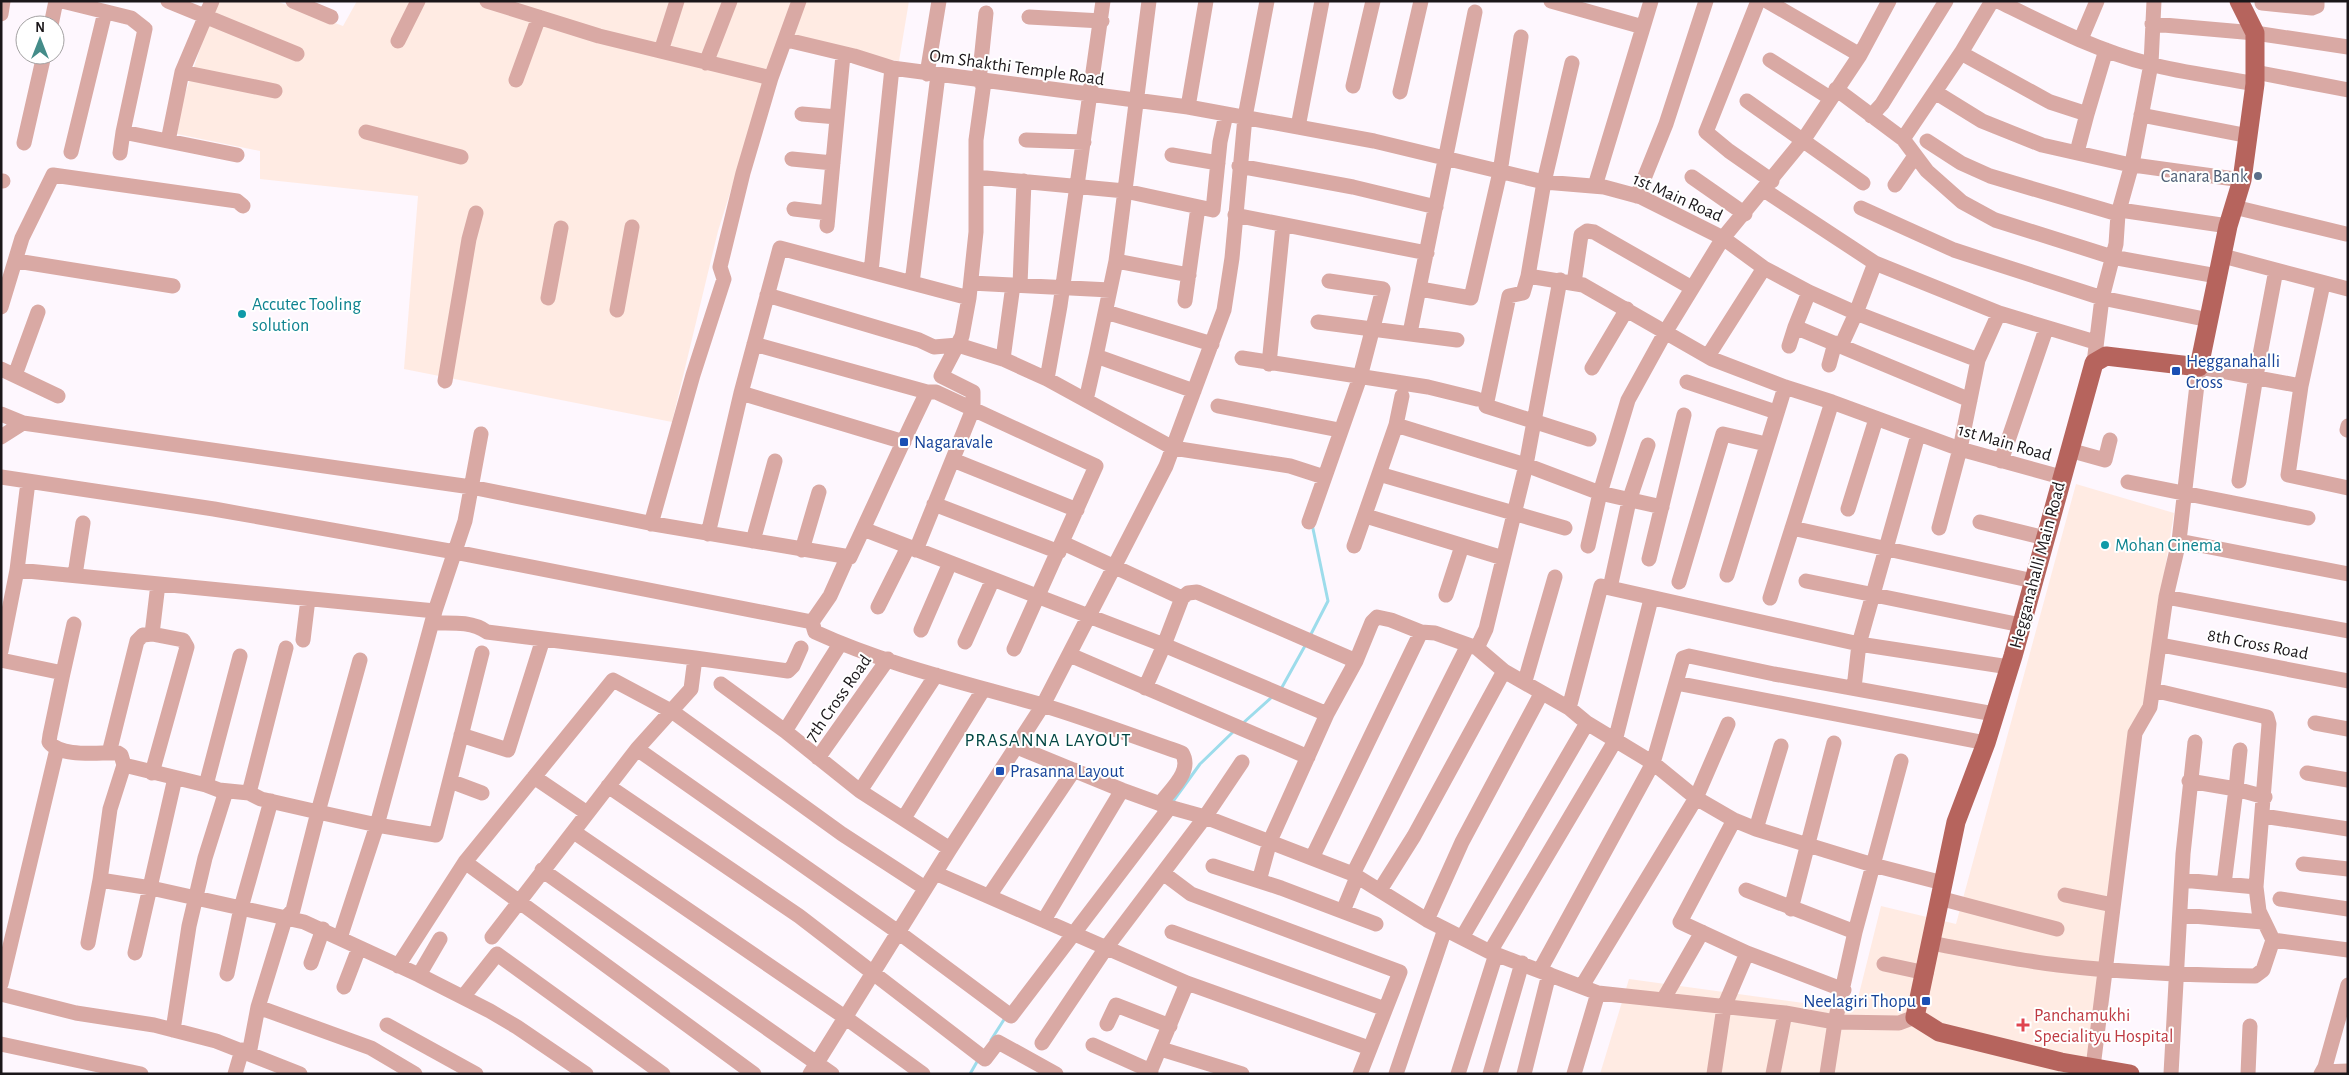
<svg xmlns="http://www.w3.org/2000/svg" width="2349" height="1075" font-family="'Alegreya Sans',sans-serif">
  <style>
    .industrial { fill: #ffebe3 }
    .lines { fill: none; stroke-linecap: round; stroke-linejoin: round }
    .stream { stroke: #9ddceb; stroke-width: 3 }
    .minor { stroke: #d9a9a4; stroke-width: 15 }
    .major { stroke: #b6645d; stroke-width: 19 }
    .service-dot { fill: #5c6f8a; stroke: #fff; stroke-width: 2 }
    .culture-dot { fill: #0f9aa8; stroke: #fff; stroke-width: 2 }
    .transit-dot { fill: #1a4fb4; stroke: #fff; stroke-width: 2 }
    .health-dot { fill: #e0444e; stroke: #fff; stroke-width: 2 }
    .labels { text-anchor: middle; stroke-width: 4; stroke-linejoin: round; paint-order: stroke }
    .street-label { font-size: 18px; fill: #1b171a; stroke: #fff }
    .service-label { font-size: 18px; fill: #4e5e75; stroke: #fff; text-anchor: end }
    .culture-label { font-size: 18px; fill: #0d838f; stroke: #fff; text-anchor: start }
    .transit-label { font-size: 18px; fill: #164399; stroke: #fff; text-anchor: start }
    .health-label { font-size: 18px; fill: #be3a42; stroke: #fff; text-anchor: start }
    .neighbourhood-label { font-size: 19px; letter-spacing: 1px; fill: #034644; stroke: #fff }
  </style>
  <rect width="100%" height="100%" fill="#fef7fe"/>
  <path class="industrial" d="M216,1H276L343,26L357,1H909L899,61L778,41L718,231L672,422L404,369L418,196L260,179V151L177,134L182,103Z
    M2076,484L2174,513L2084,1074H1600L1629,979L1855,1010L1881,906L1956,924Z"/>
  <g class="lines">
    <path class="stream" d="M1310,636L1328,601L1312,524
      M1281,689L1306,644
      M1242,724L1273,696
      M1171,804L1200,764L1234,731
      M991,1040L1005,1018
      M970,1074L978,1060"/>
    <path class="minor" d="M62,1L131,18L145,29L123,132L237,155
      M168,1L297,54
      M293,1L331,17
      M487,1L599,36L771,78
      M1103,1L1060,306L1047,379L1173,448L1290,466L1324,477
      M1149,1L1116,261L1096,356L1194,391
      M1551,1L1643,27
      M1758,1L1706,132L1729,151L1772,181
      M1767,1L1860,55
      M1998,1C2047,25 2097,51 2150,64C2184,73 2220,77 2255,84
      M2262,3L2312,8L2317,6V1
      M1,14L3,1
      M1029,17L1102,21
      M2152,24L2255,33L2348,47
      M51,25L56,1
      M2081,39L2097,1
      M787,40L854,56L892,68L1188,107L1374,141L1544,182L1604,187L1641,197L1723,238L1764,268L1809,292L1856,313L1978,360
      M398,41L418,1
      M661,51L677,1
      M1961,53L2050,102L2087,114L2106,50
      M1770,60L1830,98
      M706,63L730,1
      M1572,63L1544,182L1528,276L1583,285L1712,359L1785,387L1832,402L1960,449L2061,477
      M182,72L275,91
      M2255,72L2348,90
      M927,74L939,1
      M516,80L539,17
      M979,81L986,13
      M1353,86L1373,1
      M1836,89L1903,139L1927,171L1962,202L1995,220L2112,257L2217,276
      M1400,92L1421,1
      M1935,92L1982,121L2042,145L2126,164L2242,180
      M1747,101L1863,183
      M1188,107L1206,1
      M802,114L837,117
      M2141,115L2249,136
      M1871,116L1882,104L1946,1
      M1298,127L1322,1
      M366,132L461,157
      M1903,139L1961,53L1992,1
      M1026,140L1084,142
      M168,141L182,72L212,1
      M1927,141L1961,163L1990,176L2118,214
      M24,143L44,55
      M71,152L105,12
      M2077,152L2087,114
      M120,153L123,132
      M1172,155L1218,163
      M792,159L833,163
      M1239,166L1353,187L1436,207
      M976,177L1125,191L1213,210L1220,142L1226,114
      M1692,177L1745,214
      M1,181H3
      M1895,185L1915,156
      M1595,186L1651,1
      M1764,190L1875,263L1999,313L2095,342
      M1637,196L1666,124L1706,1
      M2234,207L2346,234
      M1861,208L1954,250L2102,298L2209,320
      M794,209L828,213
      M2120,210L2228,226
      M1235,215L1427,253
      M827,226L843,55
      M2223,256L2348,289
      M17,261L173,286
      M1116,261L1189,275
      M871,272L892,68
      M1528,276L1523,293L1509,296L1486,406L1589,439
      M912,283L938,75
      M971,283L1110,290
      M1574,283L1581,235L1587,231L1594,232L1692,288
      M2323,284L2301,386L2288,475L2348,488
      M1020,285L1024,181
      M1420,289L1471,298L1500,172L1521,37
      M1809,292L1795,327L1970,400
      M767,295L919,340L934,347L958,345L1003,359L1013,285
      M548,298L561,228
      M1185,301L1198,207
      M1,307L22,238L53,175L237,201L243,206
      M617,310L632,227
      M1106,312L1212,344
      M1318,322L1457,340
      M1410,333L1475,12
      M1789,346L1795,327
      M1841,346L1856,313L1875,263
      M1708,356L1764,268
      M1242,358L1428,387L1477,399
      M1003,359L1047,379
      M2094,363L2102,298L2116,244L2118,214L2132,164L2151,64L2154,1
      M1269,364L1283,225
      M1829,365L1835,343
      M1592,368L1627,309
      M1,369L58,396
      M15,375L38,312
      M445,381L469,239L476,213
      M1687,382L1776,412
      M927,392H936L1096,466L1014,649
      M741,393L904,442
      M1086,400L1096,356
      M1218,406L1339,430
      M1,414L23,423
      M1396,425L1526,465L1600,493L1662,507
      M2347,430L2348,426
      M1,437L23,423L471,487L654,524L850,557C876,502 900,447 927,392L754,344
      M2069,450L2105,460L2110,440
      M953,460L1077,510
      M2001,461L2046,329
      M1379,474L1565,528
      M1,477L214,509L455,552L812,622
      M2239,481L2256,376L2276,270
      M2128,482L2308,518
      M934,504L1059,552
      M1848,509L1876,419
      M1366,516L1503,558
      M1309,522L1360,377L1383,289L1329,281
      M1980,522L2045,538
      M651,524L693,375L724,279L720,267L743,173L771,78L799,1
      M1792,528L2033,581
      M1939,528L1960,449L1978,360L1999,313
      M863,529L1164,645L1327,714
      M708,534L741,393L780,248L969,298
      M753,541L775,461
      M2179,541L2348,574
      M1063,543L1182,598L1188,593L1197,592L1356,661
      M1354,546L1396,425L1402,396
      M1588,546L1600,493L1628,400L1666,331L1723,238L1804,139L1860,55L1889,1
      M802,550L819,492
      M916,550L973,409V392L941,376L962,336L969,298L976,232V140L984,82
      M847,558L830,596L812,622L815,632C887,665 966,683 1042,705C1089,719 1135,737 1182,753C1193,771 1171,789 1160,804
      M1649,559L1684,415
      M17,570L435,611
      M75,575L83,523
      M1727,575L1785,387
      M1806,581L2021,625
      M1679,582L1723,434L1766,444
      M1610,588L1629,501L1648,445
      M1446,595L1462,546
      M2166,597L2348,631
      M1770,598L1832,402
      M878,607L908,547
      M432,623C451,623 472,621 487,632L695,658L691,689L637,749L492,937
      M921,630L950,563
      M152,634L183,640L187,647L152,773
      M303,640L308,599
      M965,642L993,579
      M840,644L785,731L860,791L950,849
      M2161,645L2348,681
      M1477,648L1486,629L1526,465L1560,280
      M1,651L17,570L27,490
      M1070,655L1308,757
      M695,658L788,671L793,666L801,648
      M1,660L63,673L74,624
      M360,660L318,812L377,825L435,611L465,521L481,434
      M63,673L50,735L49,742C61,758 100,752 118,753L121,755L124,765L206,785L219,790L249,793L261,799L318,812L293,910L285,919L258,1007L249,1054
      M1525,681L1555,577
      M1676,683L1986,743
      M721,684L785,731
      M1145,688L1164,645L1182,598
      M1854,688L1859,644L1918,435
      M2153,690L2267,717L2269,724L2256,887L2259,911L2273,940L2348,950
      M1569,708L1601,586L1859,644L2009,667
      M2315,723L2348,729
      M461,735L508,750L543,639
      M1017,747L1122,790L1169,807L1205,817L1353,874L1427,920L1490,952L1598,993L1785,1013L1835,1022L1855,932L1901,761
      M637,749L898,932L1011,1016L1170,807
      M2240,750L2236,789L2265,797
      M109,753L137,641L143,635L152,634L158,584
      M818,758L888,659
      M124,765L110,809L100,880L151,888L304,922L419,975L490,1011L517,1027L586,1074
      M2307,773L2348,780
      M534,777L587,813
      M450,781L482,793
      M2189,781L2236,789L2224,884
      M206,785L240,656
      M608,786L799,916L985,1059L998,1042L1056,1074
      M860,791L936,675
      M249,793L286,648
      M2263,816L2348,829
      M904,818L983,690
      M1756,829L1781,746
      M574,832L846,1018L923,1074
      M1312,858L1421,632
      M2303,864L2348,869
      M1213,866L1281,888L1376,924
      M542,870L832,1074
      M935,873L1187,983L1369,1048
      M1163,873L1191,894L1400,972L1360,1074
      M1353,874L1468,645
      M2182,880L2256,887
      M1259,881L1270,841L1327,714L1356,661L1372,622L1377,617L1391,620L1421,632L1435,633L1477,648L1504,671L1569,708L1587,723L1653,763L1696,798L1734,820L1756,829L1873,865L1943,883
      M1380,890L1414,836L1504,671
      M1746,890L1855,932
      M2065,895L2113,905
      M989,896L1074,770
      M1939,898L2057,929
      M2280,899L2348,909
      M1791,909L1834,743
      M1343,911L1357,877
      M2181,915L2263,922
      M1044,920L1122,790
      M1427,920L1462,842L1541,694
      M1172,932L1385,1009
      M1463,936L1587,723
      M340,938L377,825L436,835L482,653
      M88,943L100,880
      M1931,943C1973,951 2016,960 2058,965C2124,973 2189,975 2255,976L2263,970L2273,940
      M1490,952L1615,741L1651,599
      M135,953L175,778
      M1747,953L1844,990
      M311,963L323,929
      M1884,964L1926,973
      M398,966L465,862
      M1540,970L1653,763L1683,658L1689,656L1774,674L1994,714
      M227,974L241,908L271,801
      M419,975L440,939
      M1,984L57,749
      M1582,986L1696,798L1728,724
      M344,987L359,948
      M1,994L76,1013L154,1025L216,1041L300,1074
      M463,997L497,954L663,1074
      M1663,1000L1702,932
      M258,1007L371,1048L415,1074
      M1107,1024L1116,1005L1170,1026
      M387,1025L476,1074
      M173,1030L189,926L205,858L226,791
      M1042,1043L1106,948L1205,817L1242,762
      M1,1044L141,1074
      M1093,1045L1151,1071
      M1161,1049L1242,1074
      M2093,1067L2135,733L2150,707L2166,597L2179,541L2199,367L2301,386
      M2323,1072L2348,1071
      M235,1074L242,1050
      M754,1074L465,862L613,680L673,712L842,834L925,888
      M810,1074L950,849L1043,705L1166,466L1224,310L1232,258L1245,117L1267,1
      M1149,1074L1187,983
      M1396,1074L1445,929
      M1458,1074L1496,954
      M1490,1074L1522,963
      M1524,1074L1549,974
      M1574,1074L1598,993
      M1714,1074L1724,1007L1747,953L1680,922L1734,820
      M1773,1074L1785,1013
      M1827,1074L1835,1022L1899,1023L1915,1017
      M2171,1074L2183,854L2195,742
      M2248,1074L2250,1026
      M2321,1074L2325,1067L2348,985"/>
    <path class="major" d="M2130,1074L2061,1062L1939,1032L1915,1017L1956,822L1986,743L2013,656L2094,363L2106,356L2199,367L2228,226L2242,180L2255,84V33L2239,1"/>
  </g>
  <circle class="service-dot" cx="2258" cy="176" r="5"/>
  <g class="culture-dot">
    <circle cx="242" cy="314" r="5"/>
    <circle cx="2105" cy="545" r="5"/>
  </g>
  <g class="transit-dot">
    <rect x="2171" y="366" width="10" height="10" rx="2.5"/>
    <rect x="899" y="437" width="10" height="10" rx="2.5"/>
    <rect x="995" y="766" width="10" height="10" rx="2.5"/>
    <rect x="1921" y="996" width="10" height="10" rx="2.5"/>
  </g>
  <path class="health-dot" d="M2020.5 1017.5h5v5h5v5h-5v5h-5v-5h-5v-5h5z"/>
  <g class="labels">
    <g class="street-label">
      <text transform="translate(1017 67) rotate(8)" y="6">Om Shakthi Temple Road</text>
      <text transform="translate(1678 197) rotate(24)" y="6">1st Main Road</text>
      <text transform="translate(2005 442) rotate(16)" y="6">1st Main Road</text>
      <text transform="translate(2037 565) rotate(-75)" y="6">Hegganahalli Main Road</text>
      <text transform="translate(2258 644) rotate(11)" y="6">8th Cross Road</text>
      <text transform="translate(838 698) rotate(-55)" y="6">7th Cross Road</text>
    </g>
    <g class="service-label">
      <text x="2248" y="182">Canara Bank</text>
    </g>
    <g class="culture-label">
      <text x="252" y="310">Accutec Tooling<tspan x="252" dy="21">solution</tspan></text>
      <text x="2115" y="551">Mohan Cinema</text>
    </g>
    <g class="transit-label">
      <text x="2186" y="367">Hegganahalli<tspan x="2186" dy="21">Cross</tspan></text>
      <text x="914" y="448">Nagaravale</text>
      <text x="1010" y="777">Prasanna Layout</text>
      <text x="1916" y="1007" text-anchor="end">Neelagiri Thopu</text>
    </g>
    <g class="health-label">
      <text x="2034" y="1021">Panchamukhi<tspan x="2034" dy="21">Specialityu Hospital</tspan></text>
    </g>
    <g class="neighbourhood-label">
      <text x="1048" y="746">PRASANNA LAYOUT</text>
    </g>
  </g>
  <rect width="2349" height="1075" fill="none" stroke="#1b171a" stroke-width="5"/>
  <g transform="translate(40 40)"><circle r="24" fill="#ffffff" stroke="#a4a2a3"/>
  <path d="M0-4L9 19L0 12L-9 19Z" fill="#448c89"/>
  <text y="-8" font-size="14" font-weight="bold" text-anchor="middle" fill="#1b171a">N</text>
  </g>
</svg>
